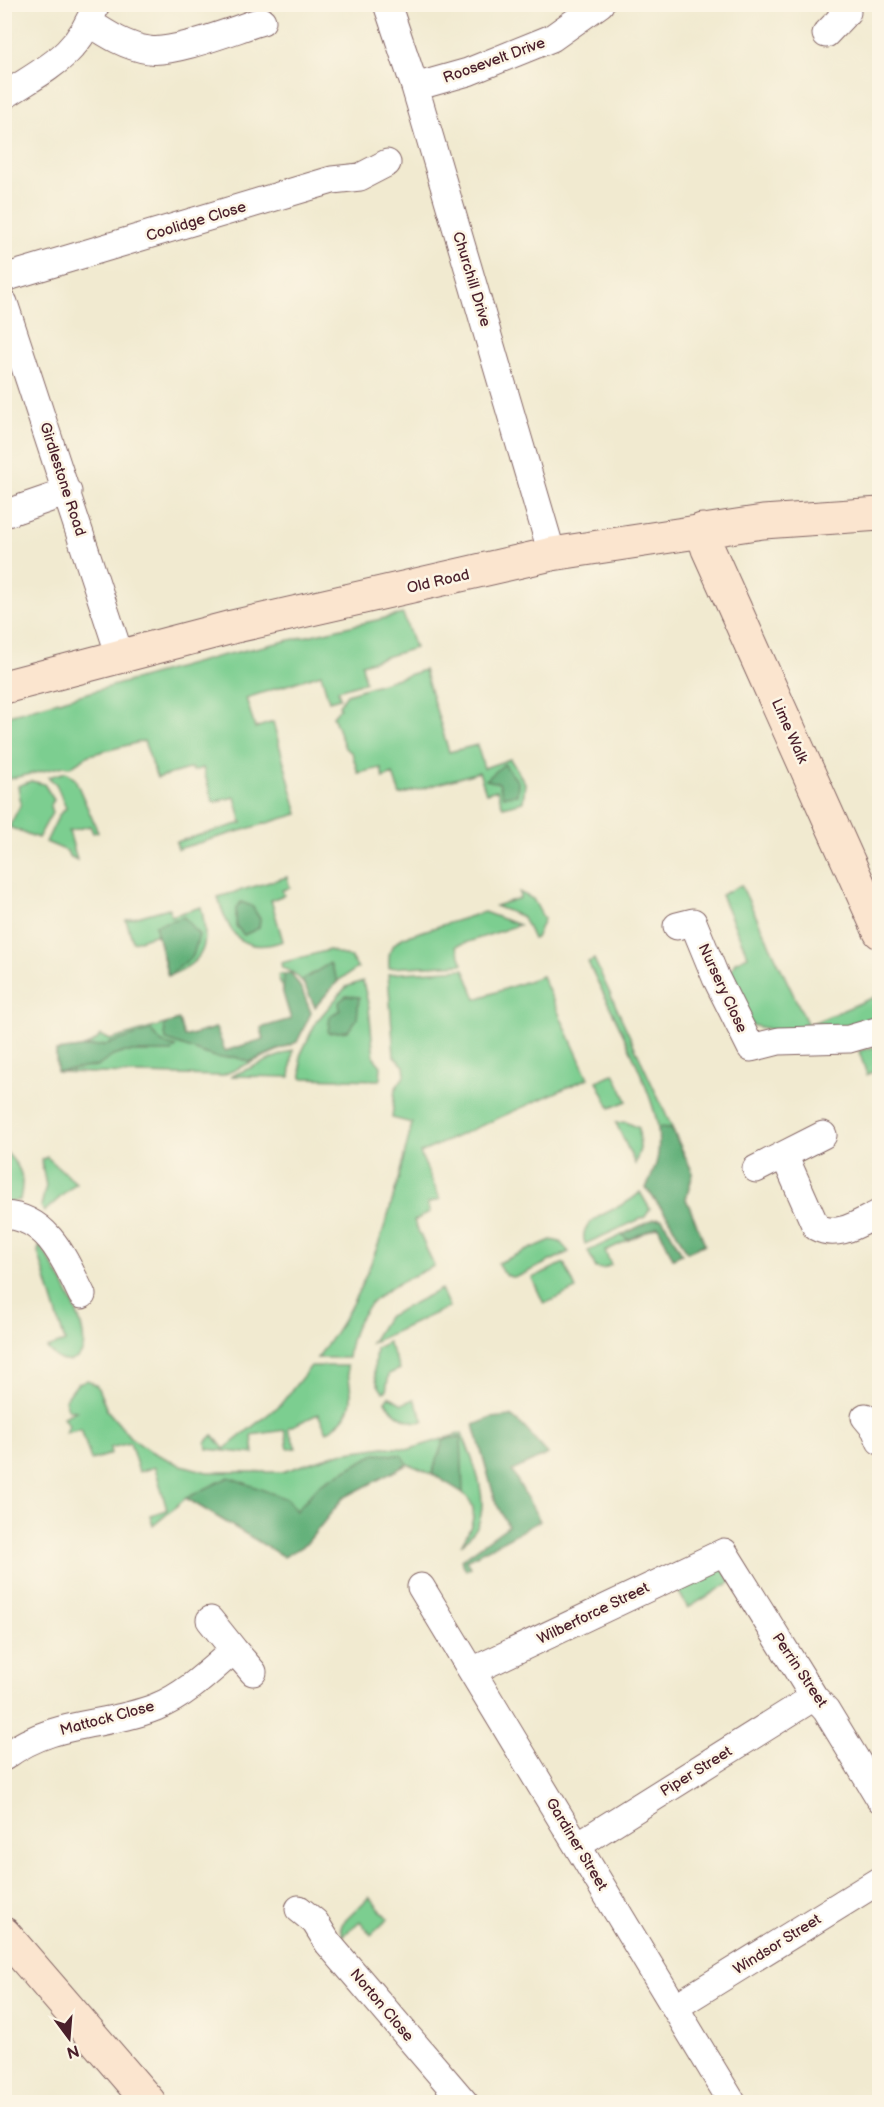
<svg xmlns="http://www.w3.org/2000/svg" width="884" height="2107" font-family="'Balsamiq Sans',sans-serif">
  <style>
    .green { fill: #7bce90; stroke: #62765e; stroke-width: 1.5 }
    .forest { fill: #64b17a; stroke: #576852; stroke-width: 1.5 }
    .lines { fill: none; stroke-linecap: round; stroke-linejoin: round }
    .street-casing { stroke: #846665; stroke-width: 29 }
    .secondary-casing { stroke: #846665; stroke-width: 35 }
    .street { stroke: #fff; stroke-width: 27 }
    .secondary { stroke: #fbe5cf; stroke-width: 33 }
    .labels { text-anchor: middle; stroke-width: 5; stroke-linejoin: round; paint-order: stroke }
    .street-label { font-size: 15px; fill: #4a1f2b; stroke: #fcf5e5 }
  </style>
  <rect width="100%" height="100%" fill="#fcf5e5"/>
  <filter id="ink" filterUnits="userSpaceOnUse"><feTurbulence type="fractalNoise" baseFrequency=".0167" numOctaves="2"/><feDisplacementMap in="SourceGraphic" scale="12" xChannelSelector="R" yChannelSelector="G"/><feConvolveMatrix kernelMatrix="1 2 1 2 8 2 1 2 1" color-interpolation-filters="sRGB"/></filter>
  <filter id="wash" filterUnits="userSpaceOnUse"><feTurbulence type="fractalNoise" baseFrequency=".008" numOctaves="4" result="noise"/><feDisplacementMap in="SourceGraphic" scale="24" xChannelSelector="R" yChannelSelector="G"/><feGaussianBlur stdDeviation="1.35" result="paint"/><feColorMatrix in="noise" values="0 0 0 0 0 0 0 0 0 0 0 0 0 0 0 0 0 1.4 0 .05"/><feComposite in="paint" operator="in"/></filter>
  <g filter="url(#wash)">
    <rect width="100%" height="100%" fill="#f1ead0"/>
    <path class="green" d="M403,614L415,648L362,664L365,682L338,690L340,698L329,701L321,674L246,698L255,728L273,722L298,814L178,849L176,842L242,823L235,797L213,802L203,768L193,771L192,768L157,778L144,741L89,755L70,767L64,766L5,780V716L216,657Z
      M424,670L449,752L477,745L484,768L510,759L525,783L523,802L503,807L497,790L486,793L479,772L400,795L393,774L383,778L381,768L358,773L352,753L345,748L333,716L340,708L339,705L347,694Z
      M66,772L75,779L98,832L93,833L90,826L69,831L77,860L69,856L67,851L46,842L59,815L66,808L56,784L48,777Z
      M31,781L44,784L54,800L50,806L52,813L38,838L9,827L21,804L18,786Z
      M287,877L290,888L282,890L284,895L271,900L283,941C241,956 228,933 218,897Z
      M741,885L808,1025L879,995V1005L870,1026L778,1031L751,1025L728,977L735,962L748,956L721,895Z
      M519,892L533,899L544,919L536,938L533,939L523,917L495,906L520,898Z
      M201,907C210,945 206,962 168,976L157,934L133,942L126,920L169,908L171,916Z
      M484,912L519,925L456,946L463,964L389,968C388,952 390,945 404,937Z
      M329,950L351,958L358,968L339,980L315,1007C306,989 302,973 282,968L281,963Z
      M594,959L693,1173L686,1199L705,1244L687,1252L668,1217L646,1188C653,1175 659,1164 660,1150C664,1106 608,1005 588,962Z
      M464,969L476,999L542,976L588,1078L420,1153L440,1199L427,1204L430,1212L414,1221L434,1266C388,1288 354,1301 348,1358H317C371,1290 393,1206 412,1123L392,1118L395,1089L405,1075L404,1066L394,1056L388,974Z
      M291,973L302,990L311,1013L297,1042L221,1076L57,1072L56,1051C74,1049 89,1050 101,1035L110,1040L179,1020L184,1037L216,1028L225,1051L264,1039L261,1028L291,1019L278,975Z
      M363,981L369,1008L374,1058L381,1066L380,1080L302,1078L300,1056L316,1022L346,987Z
      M879,1046V1068L867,1075L859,1051Z
      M293,1050L290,1077L231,1076Z
      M614,1073L627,1101L610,1108L597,1081Z
      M626,1122L639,1128L640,1149L635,1164L616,1123Z
      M4,1150C22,1168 25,1176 20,1200L5,1203Z
      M47,1157L76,1183L44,1212L41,1206L46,1186L41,1160Z
      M640,1192L650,1209L645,1217L585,1244C575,1215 623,1212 640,1192Z
      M658,1218L665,1223L682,1254L673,1258L658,1226L605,1251L611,1265L603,1269L596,1268L588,1251Z
      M551,1240L560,1242L569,1252L519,1276L511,1277L502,1272L498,1263Z
      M39,1247L42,1248C53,1265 109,1353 70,1361C59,1363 54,1355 47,1348L65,1342L38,1252Z
      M564,1263L576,1289L544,1304L532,1278Z
      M441,1289L449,1307L371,1343L387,1317Z
      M388,1342L400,1369L389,1374L386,1391L383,1392C372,1380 374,1364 376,1348Z
      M311,1366H347C352,1399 358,1411 327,1432L318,1414L288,1428L296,1448L288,1449L285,1430L252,1435L254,1454L207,1449L206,1442L213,1435L224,1449L280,1405Z
      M88,1380L97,1386L107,1410L130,1437L148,1450L178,1464L207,1472H282L340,1453L384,1447L410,1449L462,1433C472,1459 491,1499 477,1527C473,1534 466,1540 461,1545C467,1535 475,1522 473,1509C470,1488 425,1471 408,1464L343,1498L306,1544L284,1557L186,1498L153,1526L150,1515L167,1510L155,1467L139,1472L130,1443L110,1448L111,1454L91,1460L81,1429L65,1433L69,1426L63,1417L76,1411L68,1410L65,1400L78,1383Z
      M389,1396L402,1404L414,1399L424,1421C408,1425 393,1413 385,1401Z
      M722,1566L731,1582L688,1608L677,1589Z
      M369,1897L388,1919L371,1935L360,1921L343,1936L341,1927L343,1923Z"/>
    <path class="forest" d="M504,764L518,782L517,795L503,796L499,783L486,780Z
      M241,902L252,906L260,919L259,928L244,935L236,926V908Z
      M184,917L199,935L193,956L168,976L155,925Z
      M330,963L338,981L315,1007L302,980Z
      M291,973L302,990L311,1013L297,1042L249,1062L235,1057L217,1058L166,1040L164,1025L179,1020L184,1037L216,1028L225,1051L264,1039L261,1028L291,1019L283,993L284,974Z
      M346,996L359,997L357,1019L348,1031L328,1033L330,1016L340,1010L339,1002Z
      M151,1030L162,1043L176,1047L172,1052H125L113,1056L98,1066L57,1072L56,1051L105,1045Z
      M658,1127L671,1128L693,1173L686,1199L705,1244L687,1252L668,1217L646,1188C658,1164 660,1154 658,1127Z
      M654,1219H662L665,1223L682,1254L673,1258L658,1226L628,1240L622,1235Z
      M511,1416L523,1426L548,1454L512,1471L540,1521L467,1560L471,1567L466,1570L461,1560L508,1526L496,1503L474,1425L491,1418Z
      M461,1437L463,1493L432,1474L444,1439Z
      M375,1454L402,1455L408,1464L343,1498L306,1544L284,1557L186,1498L229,1477L287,1499L296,1511L320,1484Z"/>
  </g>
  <g filter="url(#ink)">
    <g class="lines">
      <g class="street-casing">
        <path id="street" d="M387,4L415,87L552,554
          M90,23C108,35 127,47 149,50C174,54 235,29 262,21
          M826,34L847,12L840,4
          M415,87L468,72L552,38L600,4
          M4,96C46,68 79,56 96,4
          M4,278L332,180L360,177L387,163
          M4,303L120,656
          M4,514L68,492
          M677,926L693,922L716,978L751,1048L779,1041L849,1039L880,1030
          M784,1155L816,1227C838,1239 859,1223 880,1213
          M756,1169L823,1135
          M4,1215C49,1217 65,1261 82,1295
          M865,1417L875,1429L880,1441
          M421,1587L732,2102
          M210,1620L234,1650
          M472,1671L724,1552L814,1697L826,1710L880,1799
          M4,1757C55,1719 104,1728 156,1707C186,1695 210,1671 234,1650L253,1672
          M578,1845L814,1697
          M299,1909L315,1922L328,1943L464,2102
          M675,2007L880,1880"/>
      </g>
      <g class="secondary-casing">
        <path id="secondary" d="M702,530L708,549L880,932
          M4,687L232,627L552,554L763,522L880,514
          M4,1934L149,2102"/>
      </g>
      <use href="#street" class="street"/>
      <use href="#secondary" class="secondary"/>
    </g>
  </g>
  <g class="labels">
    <g class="street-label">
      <text transform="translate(494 60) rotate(-20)" y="5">Roosevelt Drive</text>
      <text transform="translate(196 221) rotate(-17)" y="5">Coolidge Close</text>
      <text transform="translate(472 279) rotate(73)" y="5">Churchill Drive</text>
      <text transform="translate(63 479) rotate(72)" y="5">Girdlestone Road</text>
      <text transform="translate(438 581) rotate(-13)" y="5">Old Road</text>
      <text transform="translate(790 731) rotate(66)" y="5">Lime Walk</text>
      <text transform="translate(723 988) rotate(65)" y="5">Nursery Close</text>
      <text transform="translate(593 1613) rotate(-26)" y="5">Wilberforce Street</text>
      <text transform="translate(800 1670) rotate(56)" y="5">Perrin Street</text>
      <text transform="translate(107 1718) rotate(-15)" y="5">Mattock Close</text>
      <text transform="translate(696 1771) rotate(-32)" y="5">Piper Street</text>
      <text transform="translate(577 1844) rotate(59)" y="5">Gardiner Street</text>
      <text transform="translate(777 1944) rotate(-32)" y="5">Windsor Street</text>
      <text transform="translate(382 2005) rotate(50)" y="5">Norton Close</text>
    </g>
  </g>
  <rect width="884" height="2107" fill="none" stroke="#fcf5e5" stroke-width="24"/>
  <g transform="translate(69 2038) rotate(164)" stroke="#fcf5e5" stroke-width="4.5" paint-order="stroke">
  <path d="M0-4.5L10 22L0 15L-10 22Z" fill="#4a1f2b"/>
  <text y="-9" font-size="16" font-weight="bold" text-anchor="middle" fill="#4a1f2b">N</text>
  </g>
</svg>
